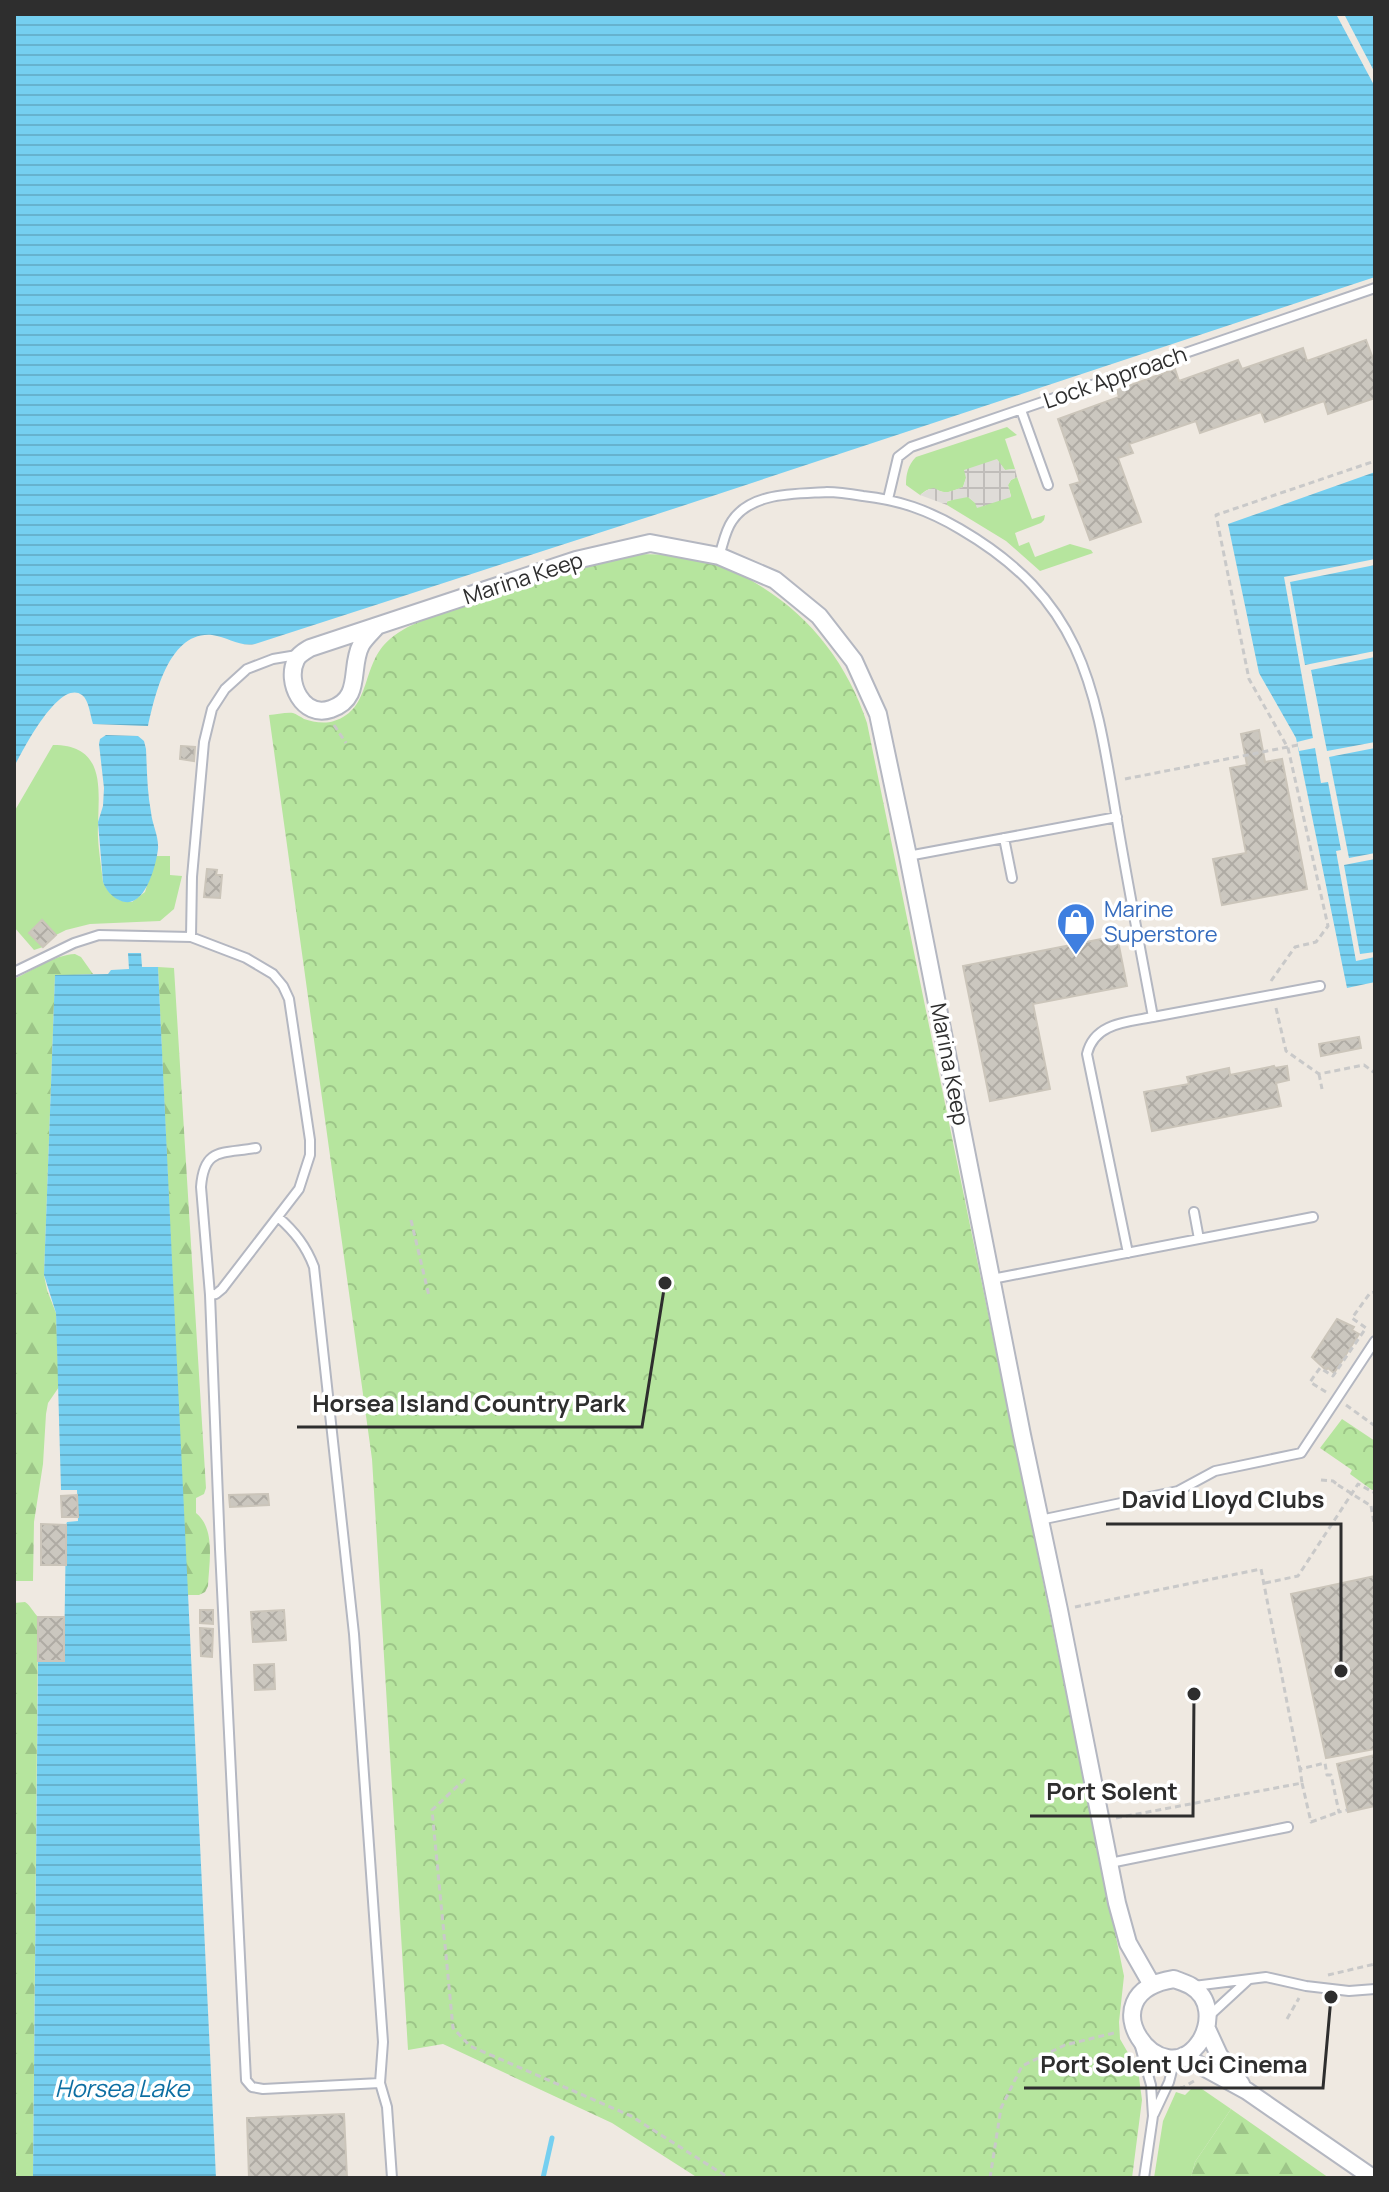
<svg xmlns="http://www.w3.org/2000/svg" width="1389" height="2192" font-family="Manrope,sans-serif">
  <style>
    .grass { fill: #b6e59e }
    .forest { fill: url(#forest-firs) }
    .park { fill: url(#park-crowns) }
    .plaza { fill: url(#plaza-grid) }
    .water { fill: url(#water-rules) }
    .pier { fill: #efe9e1 }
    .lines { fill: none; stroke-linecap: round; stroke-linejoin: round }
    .stream { stroke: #75cff0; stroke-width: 5 }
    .building { fill: url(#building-cross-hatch); stroke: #cbc5ba; stroke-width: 2 }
    .lane-casing { stroke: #b4b7c1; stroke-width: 12 }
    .street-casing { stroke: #b4b7c1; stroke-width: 20 }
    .path { stroke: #c9c9c9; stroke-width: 3; stroke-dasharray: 6 4; stroke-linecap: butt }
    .lane { stroke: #fff; stroke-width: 8 }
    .street { stroke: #fff; stroke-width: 16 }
    .path-bridge { stroke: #c9c9c9; stroke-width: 3; stroke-dasharray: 6 4; stroke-linecap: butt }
    .labels { text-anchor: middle; stroke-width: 7; stroke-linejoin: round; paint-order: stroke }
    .street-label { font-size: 22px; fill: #2e2e2e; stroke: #fff }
    .shop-label { font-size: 22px; fill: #366cbe; stroke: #fff; text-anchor: start }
    .water-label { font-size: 24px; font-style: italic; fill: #0d6fa3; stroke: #fff }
    .leader { fill: none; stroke: #2e2e2e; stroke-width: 3 }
    .callout-dot { fill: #2e2e2e; stroke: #fff; stroke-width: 3 }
    .callout-label { font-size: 24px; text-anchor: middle; font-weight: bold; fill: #2e2e2e; stroke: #fff; stroke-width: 7; stroke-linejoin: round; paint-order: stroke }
  </style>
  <defs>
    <pattern id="forest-firs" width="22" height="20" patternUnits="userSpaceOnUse" patternTransform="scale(2)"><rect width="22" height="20" fill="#b6e59e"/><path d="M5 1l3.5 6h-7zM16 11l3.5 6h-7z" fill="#9dc588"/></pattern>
    <pattern id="park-crowns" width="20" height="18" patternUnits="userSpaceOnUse" patternTransform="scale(2)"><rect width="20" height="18" fill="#b6e59e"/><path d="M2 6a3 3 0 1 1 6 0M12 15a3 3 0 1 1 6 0" fill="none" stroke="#9dc588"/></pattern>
    <pattern id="plaza-grid" width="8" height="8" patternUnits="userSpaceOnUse" patternTransform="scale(2)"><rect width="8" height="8" fill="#dfdcd8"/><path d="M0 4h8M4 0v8" fill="none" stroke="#c0bdba"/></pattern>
    <pattern id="water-rules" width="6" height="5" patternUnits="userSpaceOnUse" patternTransform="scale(2)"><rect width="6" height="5" fill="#75cff0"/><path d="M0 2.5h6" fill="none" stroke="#66b2ce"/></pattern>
    <pattern id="building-cross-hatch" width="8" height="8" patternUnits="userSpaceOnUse" patternTransform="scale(2)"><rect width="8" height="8" fill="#cbc7bf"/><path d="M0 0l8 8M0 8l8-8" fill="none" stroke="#afaba4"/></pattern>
  </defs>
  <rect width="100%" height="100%" fill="#efe9e1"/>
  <path class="grass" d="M1007,427L1017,435L1005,439L1015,469L1005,470L997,460L966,478L963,487C957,489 950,493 944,492C932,490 932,485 920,495L906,485C906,474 908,465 916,457Z
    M1017,477L1032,519L1045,515L1044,520L1041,523L1015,533L1019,546L1029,542L1035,557L1070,544L1091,550L1093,553L1040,571L1006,541L947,505L946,502L960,497H968L976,503L1011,496L1008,485L1011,480Z
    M53,745C105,745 99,787 98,825C97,843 101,863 103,882C109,894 118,903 132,902L145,892L156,856H170V875L182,876L174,909L160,921L90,924L66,930L56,935L43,947L34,950L14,927V812Z
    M1199,2087L1231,2109L1195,2162L1191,2178H1154L1163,2121L1176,2092L1185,2095L1191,2089Z"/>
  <path class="forest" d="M75,954L81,957L93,974L55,976L44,1275L47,1290L56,1313L59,1387L48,1403L46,1414L43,1464L34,1522L33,1581H14V979C33,970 54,955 75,954Z
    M158,967L174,968L206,1488L204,1494L196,1498V1513C216,1529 209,1563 208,1586L205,1592L199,1595H187Z
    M25,1602C31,1606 33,1612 38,1617L33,2178H14V1603Z
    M1231,2109L1329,2178H1191L1195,2162Z"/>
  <path class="park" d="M638,554C665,554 692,557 718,565C734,570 748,578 762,587C813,619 848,666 867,723L1124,1976L1119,2022L1120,2039L1138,2070L1142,2100L1132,2178H698L612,2123L443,2044L408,2050L372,1459L269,715C276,715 286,712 293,713C296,714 301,717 304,719C312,722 325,724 334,721C373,709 360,664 390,639C411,621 442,614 468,605C523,584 579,559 638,554Z
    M1342,1419L1375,1441V1490H1372L1350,1474L1352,1470L1320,1448Z"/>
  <path class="plaza" d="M997,459L1005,470L1015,469L1017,477L1011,480L1008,485L1011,497L977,508L975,503L968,497L947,501V505L920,495L929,489L934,488L942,492H949L963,487L966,478L964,470Z"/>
  <path class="water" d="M14,14H1375V277L676,508L255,644C239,647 228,637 212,635C169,631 155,695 148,726L93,724C90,715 89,700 82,695C59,678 22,752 14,767Z
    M1375,472V982L1347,988L1296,738L1259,673L1228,524Z
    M106,735L138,736L144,741L146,749C147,770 147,791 151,812C152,824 159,836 158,849C156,866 144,913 119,900C112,897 106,890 103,882L98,822L103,806L104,788L99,744L100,739Z
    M128,953H141L142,967H158L216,2178H33L38,1661L64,1660L66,1525L67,1522L78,1521L77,1490H61L56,1313L44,1275L55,975L108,974L111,970L129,969Z"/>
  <path class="pier" d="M1336,14H1344L1375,73V87Z
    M1375,559V565L1290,582L1305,665L1375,651V657L1311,670L1327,751L1375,742V748L1329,757L1349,858L1375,853V859L1344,865L1360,954L1375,952V957L1356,961L1336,851L1341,850L1328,782L1321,783L1315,748L1299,751L1297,742L1313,738L1284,577Z"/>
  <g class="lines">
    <path class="stream" d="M543,2178L552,2138"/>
  </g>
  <path class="building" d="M1366,340L1375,364V398L1328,414L1324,401L1265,422L1261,412L1200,433L1196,421L1129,444L1133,453L1118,458L1141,522L1090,540L1070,485L1080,482L1058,419L1119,397L1117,390L1175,369L1179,381L1238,360L1242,369L1303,348L1307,361Z
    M1259,730L1265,762L1282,759L1307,889L1222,905L1213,859L1246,853L1230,768L1247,765L1241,734Z
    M181,746L195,747L194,761L180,759Z
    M207,869L217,870L216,875H222L220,898L204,897Z
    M42,920L56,935L43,947L29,933Z
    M1117,936L1127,986L1033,1004L1050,1089L990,1101L963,966Z
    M1359,1037L1361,1048L1321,1056L1319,1044Z
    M1274,1066L1275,1068L1287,1066L1289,1080L1276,1083L1281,1106L1152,1131L1144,1092L1189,1084L1187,1077L1229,1068L1230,1075Z
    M1337,1319L1354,1327L1352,1330L1359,1334L1334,1373L1328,1368L1326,1370L1312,1357Z
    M268,1494L269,1505L230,1507L229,1495Z
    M77,1495L78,1517H62L61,1496Z
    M41,1524L66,1525V1565H41Z
    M1375,1576V1749L1326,1758L1291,1594Z
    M200,1610H213V1624L200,1623Z
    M284,1610L286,1640L253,1642L251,1612Z
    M38,1617H64V1661H38Z
    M200,1628L213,1629L212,1657L201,1656Z
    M274,1664L275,1689L255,1690L254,1665Z
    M1375,1755V1806L1348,1812L1337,1764Z
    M344,2114L347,2178H249L247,2118Z"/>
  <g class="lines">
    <g class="lane-casing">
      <path id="lane" d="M1021,410L1048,485
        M888,499L898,457L911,447L1375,288
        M719,556C723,545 725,531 732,521C751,492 795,494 827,492C839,492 851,494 863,496C899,500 928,510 960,529C1085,602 1095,688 1117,820C1128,886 1141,952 1153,1017L1320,986
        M1004,838L1012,878
        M908,856L1117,817
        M191,937L192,877L204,742L212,709L225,689L247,669L273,659L297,655
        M14,972L74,943L99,935L191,937L246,958L273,974L283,986L289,999L310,1140V1155L299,1189L222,1289L216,1294L210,1295
        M256,1148C222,1154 204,1147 201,1187L210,1295L220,1549L246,2080L252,2087L263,2089L380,2083
        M1194,1212L1199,1239
        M278,1217C295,1232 306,1246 314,1267L354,1634L383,2042L380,2083L387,2107L392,2178
        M1128,1253L1087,1054C1094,1023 1127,1022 1153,1017
        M992,1279L1313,1217
        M1040,1520L1178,1491L1215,1471L1301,1453L1375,1341
        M1110,1863L1288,1827
        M1194,1986L1266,1977L1306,1986L1349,1991L1375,1989
        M1209,2016L1248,1980
        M1139,2043L1151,2085L1153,2116L1144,2178
        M1154,2114L1169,2082L1175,2059"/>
    </g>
    <g class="street-casing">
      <path id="street" d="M377,626C372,632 365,638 361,645C349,668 363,698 331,709C303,719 285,682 296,660C298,655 305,651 310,648L576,560L650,543L719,556L775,580L819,616L854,661L878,714L908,856L1022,1435L1059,1610L1117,1903L1128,1943L1152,1985
        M1174,1979C1179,1981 1186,1983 1191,1986C1211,1998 1211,2022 1201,2040C1163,2101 1083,1993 1174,1979Z
        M1207,2029L1219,2055L1241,2084
        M1183,2056L1247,2091L1373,2178"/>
    </g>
    <path class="path" d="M334,725L346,743
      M1125,779L1298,745
      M1271,981L1295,947L1316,942L1328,926L1288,748L1249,679L1216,515L1375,461
      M1276,1008L1286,1051L1319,1074L1364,1065L1375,1073
      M1319,1074L1322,1089
      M411,1220L429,1296
      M1326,1392L1310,1382L1320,1368L1333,1376L1366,1328L1352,1318L1370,1293L1375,1292
      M1346,1405L1375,1426
      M1321,1480L1333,1481L1338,1485
      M1371,1506L1375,1528
      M1265,1583L1298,1576L1358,1484L1375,1493
      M1075,1607L1261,1569L1300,1769L1325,1763L1327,1775H1331L1339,1812L1347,1810
      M465,1779L432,1810L453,2028L470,2046L631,2116L729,2178
      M1302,1783L1311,1822L1339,1812
      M1116,1818L1302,1783L1300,1769
      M1328,1975L1375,1964
      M1287,2019L1299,1998
      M1180,2087L1182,2088L1194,2081
      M990,2178L1001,2108L1022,2066L1065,2045L1118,2032"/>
    <use href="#lane" class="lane"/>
    <use href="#street" class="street"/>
    <path class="path-bridge" d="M1338,1485L1371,1506"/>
  </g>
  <defs>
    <g id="shop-pin" transform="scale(2)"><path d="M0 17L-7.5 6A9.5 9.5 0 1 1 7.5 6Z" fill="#3f7fe0" stroke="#fff"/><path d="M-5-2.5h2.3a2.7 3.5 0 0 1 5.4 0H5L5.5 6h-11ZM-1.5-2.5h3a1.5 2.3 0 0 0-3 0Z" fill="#fff"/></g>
  </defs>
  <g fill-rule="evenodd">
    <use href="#shop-pin" x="1076" y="922"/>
  </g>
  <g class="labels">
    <g class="street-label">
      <text transform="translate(1115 377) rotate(-19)" y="8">Lock Approach</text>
      <text transform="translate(523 578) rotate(-18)" y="8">Marina Keep</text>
      <text transform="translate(950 1064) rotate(79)" y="8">Marina Keep</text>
    </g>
    <g class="shop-label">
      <text x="1104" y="917">Marine<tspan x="1104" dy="25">Superstore</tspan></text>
    </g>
    <g class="water-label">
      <text x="122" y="2097">Horsea Lake</text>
    </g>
  </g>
  <path class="leader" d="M665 1283L642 1427H297M1341 1671L1341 1524H1106M1194 1694L1193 1816H1030M1331 1997L1323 2088H1024"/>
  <g class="callout-dot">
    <circle cx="665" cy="1283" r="8"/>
    <circle cx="1341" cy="1671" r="8"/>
    <circle cx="1194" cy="1694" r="8"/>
    <circle cx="1331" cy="1997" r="8"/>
  </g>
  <g class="callout-label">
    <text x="469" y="1412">Horsea Island Country Park</text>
    <text x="1223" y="1508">David Lloyd Clubs</text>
    <text x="1112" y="1800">Port Solent</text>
    <text x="1174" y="2073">Port Solent Uci Cinema</text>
  </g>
  <rect width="1389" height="2192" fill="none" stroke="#2e2e2e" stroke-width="32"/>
</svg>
